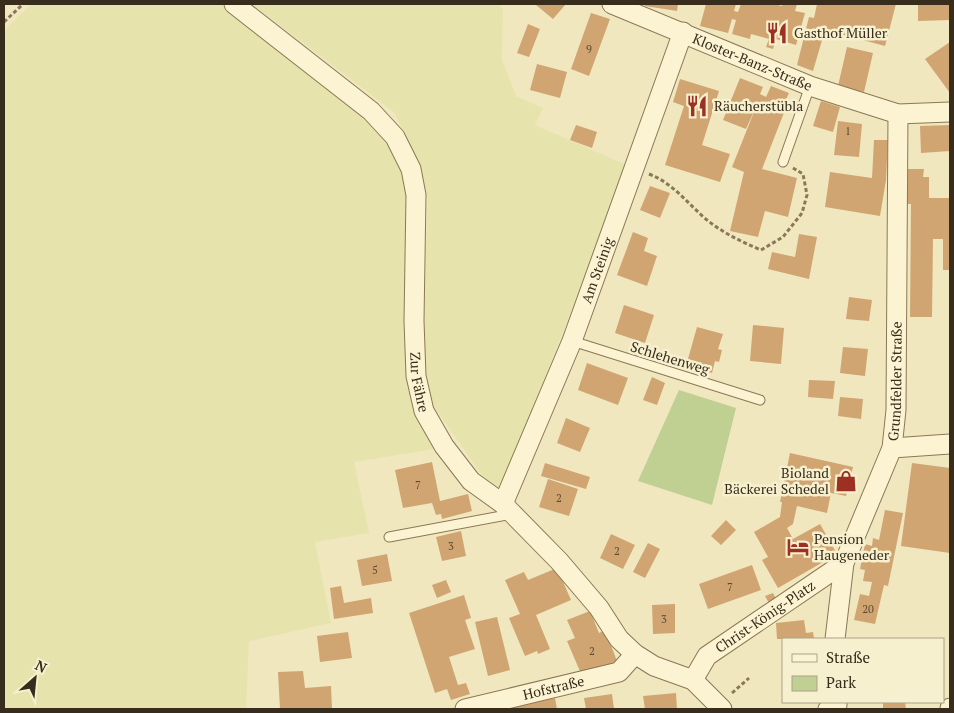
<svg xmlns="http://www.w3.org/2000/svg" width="954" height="713" font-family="'PT Serif',serif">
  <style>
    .farmland { fill: #e6e4ac }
    .green { fill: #c0cf92 }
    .building { fill: #d0a572 }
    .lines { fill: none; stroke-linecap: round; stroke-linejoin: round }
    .service-casing { stroke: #8a7856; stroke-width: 11 }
    .minor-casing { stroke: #8a7856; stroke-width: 21 }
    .path { stroke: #8a7856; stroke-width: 3; stroke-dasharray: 4 2.5; stroke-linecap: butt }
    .service { stroke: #fbf3d2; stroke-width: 9 }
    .minor { stroke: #fbf3d2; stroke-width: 19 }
    .labels { text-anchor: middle; stroke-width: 5; stroke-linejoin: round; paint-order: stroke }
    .number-label { font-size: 11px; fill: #5e4b32 }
    .poi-label { font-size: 14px; fill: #382d1c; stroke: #f7f0cf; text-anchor: start }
    .street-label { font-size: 14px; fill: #382d1c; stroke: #f7f0cf }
  </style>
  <rect width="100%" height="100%" fill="#f0e7bf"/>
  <path class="farmland" d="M31,4H221L330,87L377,130L399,163L407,192V238L404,342L418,410L434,449L354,462L369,533L315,542L331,623L249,641L246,709H4V31Z
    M252,4H499L503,10L502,60L516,96L543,108L535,125L629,166L500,490L482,475L429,400L423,340L428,197L395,113Z"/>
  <path class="green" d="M679,390L736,408L712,505L638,481Z"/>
  <path class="building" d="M537,4H566L553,19L536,5Z
    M645,4H678L677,11L645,6Z
    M706,4H736L734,11L738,12L741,4H774L782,6L783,4H797L795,11L805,13L796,45L776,39L773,49L766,47L769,39L751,34L750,39L732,34L736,20L732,19L728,33L700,26Z
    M817,4H896L885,46L825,30L813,71L797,65L809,17L814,18Z
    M918,4H950V20L918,21Z
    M591,13L610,19L589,76L571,69Z
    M528,24L540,29L529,57L517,53Z
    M950,42V93L925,59Z
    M847,47L873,53L864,92L838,86Z
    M537,64L567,72L560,98L530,90Z
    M740,78L763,87L760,94L766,97L771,86L789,93L784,104L787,105L762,169L797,178L788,217L765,211L758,237L730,231L744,172L732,167L756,107L746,129L723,120Z
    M680,79L719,91L702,145L730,154L720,182L665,165L684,106L673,102Z
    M821,101L840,107L833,132L813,126Z
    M838,121L862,124L859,157L834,155Z
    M576,125L597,132L592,148L570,140Z
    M950,125V151L921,153L920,126Z
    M874,140H888L886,180L880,216L825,207L830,172L872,178Z
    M906,169H924L923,177H929V198H950V270H943V239H933L932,317H910L911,204H906Z
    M650,186L670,193L660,218L640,210Z
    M633,232L648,238L644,251L657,256L647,286L617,275Z
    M799,234L817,237L809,279L768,269L772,252L795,257Z
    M849,297L872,300L869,321L846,319Z
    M624,305L654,315L645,343L615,333Z
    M753,325L784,328L781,364L750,361Z
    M697,327L723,334L718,349L722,350L719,362L715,361L712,373L686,366Z
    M843,347L868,349L865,376L840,373Z
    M587,363L628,378L618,405L578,390Z
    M652,377L665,383L657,405L643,400Z
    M809,380L835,381L833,399L808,397Z
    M840,397L863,399L861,419L838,416Z
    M566,418L590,428L580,452L557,443Z
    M790,453L853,467L846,496L831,493L827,513L797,506L793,524L787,528L793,539L820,524L837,554L778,588L762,560L768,557L754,532L780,517L782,502H780Z
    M432,462L440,501L468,494L472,511L442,519L441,514L436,515L432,503L403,508L395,470Z
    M545,463L590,477L586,489L541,476Z
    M912,463L950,468V553L901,546Z
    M548,479L578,489L569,516L539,507Z
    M885,510L903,513L888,586L884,585L875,624L854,620L860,594L869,596L872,582L863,581L865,570L860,569L865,544L872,546L873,538L879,540Z
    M726,520L736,530L721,545L711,536Z
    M461,531L466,556L442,561L436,537Z
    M611,534L635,545L623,569L600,558Z
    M648,543L660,549L645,578L633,572Z
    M387,554L392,581L362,586L357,560Z
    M752,565L761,590L708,609L699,584Z
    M557,568L571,600L536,615L550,649L538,654L537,651L525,656L509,618L520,614L505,580L524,572L528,580Z
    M446,580L451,592L437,598L432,585Z
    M341,586L344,603L371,598L373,613L334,619L330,588Z
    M773,593L777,601L770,605L765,596Z
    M464,595L471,618L465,620L475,649L449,657L458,685L466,683L470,694L451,700L447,689L435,693L409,613Z
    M675,604V633L653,634L652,605Z
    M590,611L599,633L605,630L617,661L582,676L567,641L575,638L567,620Z
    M497,617L510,670L488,676L475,622Z
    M804,620L806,633L813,632L814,639H777L776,623Z
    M348,632L352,658L320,662L317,636Z
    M303,671L305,688L331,686L332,709H280L278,672Z
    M676,693L677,709H645L643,696Z
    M612,694L614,709H586L584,698Z
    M555,698L557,709H506V708Z
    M883,702H905L906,709H883Z"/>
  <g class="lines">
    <g class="service-casing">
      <path id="service" d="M783,162L810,86
        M572,341L760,400
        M389,537L512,514"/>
    </g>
    <g class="minor-casing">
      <g id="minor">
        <path id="s1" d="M234,4L371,111L395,137L411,169L416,195L414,321L416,376L424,411L444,446L471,481L503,504L559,561L599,608L619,639L635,654L654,666L693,680L722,709"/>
        <path id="s2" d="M612,4L810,86L898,114L950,112"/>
        <path d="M892,448L950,444"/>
        <path id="s3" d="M503,504L572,341L683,32"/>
        <path id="s4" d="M835,639L844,563L892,448L896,410L898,114"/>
        <path id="s5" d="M693,680L707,656L844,563"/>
        <path id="s6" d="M465,709L619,672L635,654"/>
        <path d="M828,709L837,705"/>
        <path d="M950,709V708"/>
      </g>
    </g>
    <path class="path" d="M4,22L23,4
      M649,174C673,183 688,204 707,220C723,233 742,242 761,250L783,237L802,213L807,195L803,174L793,168
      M732,693L749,678"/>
    <use href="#service" class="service"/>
    <use href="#minor" class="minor"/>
  </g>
  <defs>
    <g id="restaurant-bare" transform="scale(1.725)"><path d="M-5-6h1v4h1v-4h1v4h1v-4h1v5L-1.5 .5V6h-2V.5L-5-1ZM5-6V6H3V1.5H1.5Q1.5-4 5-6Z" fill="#9c3023" stroke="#f7f0cf" stroke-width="2.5" paint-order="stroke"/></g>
    <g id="shop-bare" transform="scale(1.725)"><path d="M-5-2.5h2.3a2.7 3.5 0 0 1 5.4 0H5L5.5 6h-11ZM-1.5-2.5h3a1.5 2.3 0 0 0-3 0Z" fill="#9c3023" stroke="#f7f0cf" stroke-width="2.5" paint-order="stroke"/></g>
    <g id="hotel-bare" transform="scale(1.725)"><path d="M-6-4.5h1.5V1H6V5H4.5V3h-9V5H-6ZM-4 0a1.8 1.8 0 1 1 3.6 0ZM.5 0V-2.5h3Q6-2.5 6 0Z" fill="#9c3023" stroke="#f7f0cf" stroke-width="2.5" paint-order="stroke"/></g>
  </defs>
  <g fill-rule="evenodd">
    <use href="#restaurant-bare" x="777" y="33"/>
    <use href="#restaurant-bare" x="697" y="106"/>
    <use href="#shop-bare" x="846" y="481"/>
    <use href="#hotel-bare" x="798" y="547"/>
  </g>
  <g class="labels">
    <g class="number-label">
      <text x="589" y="53">9</text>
      <text x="848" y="135">1</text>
      <text x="418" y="489">7</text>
      <text x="559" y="502">2</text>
      <text x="451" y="550">3</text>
      <text x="617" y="555">2</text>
      <text x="375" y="574">5</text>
      <text x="730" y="591">7</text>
      <text x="868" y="613">20</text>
      <text x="664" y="623">3</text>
      <text x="592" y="655">2</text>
    </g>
    <g class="poi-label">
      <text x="794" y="38">Gasthof Müller</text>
      <text x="714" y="111">Räucherstübla</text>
      <text x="829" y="478" text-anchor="end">Bioland<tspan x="829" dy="16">Bäckerei Schedel</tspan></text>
      <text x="814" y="544">Pension<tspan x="814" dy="16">Haugeneder</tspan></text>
    </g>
    <g class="street-label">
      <text dy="5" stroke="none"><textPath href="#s2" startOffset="152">Kloster-Banz-Straße</textPath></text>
      <text dy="5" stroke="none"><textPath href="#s3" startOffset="252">Am Steinig</textPath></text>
      <text transform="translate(670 358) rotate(17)" y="5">Schlehenweg</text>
      <text dy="5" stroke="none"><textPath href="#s1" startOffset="459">Zur Fähre</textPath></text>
      <text dy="5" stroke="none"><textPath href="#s4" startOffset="268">Grundfelder Straße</textPath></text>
      <text dy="5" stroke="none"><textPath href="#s5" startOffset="98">Christ-König-Platz</textPath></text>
      <text dy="5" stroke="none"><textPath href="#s6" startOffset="91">Hofstraße</textPath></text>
    </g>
  </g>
  <rect width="954" height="713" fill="none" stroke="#382d1c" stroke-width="10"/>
  <rect x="782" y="638" width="162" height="65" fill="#f7f0cf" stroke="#aba287"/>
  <rect x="792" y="654" width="25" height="8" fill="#fbf3d2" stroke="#aba287"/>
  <text x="826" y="663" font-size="15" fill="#382d1c">Straße</text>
  <rect x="792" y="676" width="25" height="15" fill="#c0cf92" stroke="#aba287"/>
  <text x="826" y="688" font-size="15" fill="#382d1c">Park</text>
  <g transform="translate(35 678) rotate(27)" stroke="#f7f0cf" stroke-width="4" paint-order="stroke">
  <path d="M0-4L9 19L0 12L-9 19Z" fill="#382d1c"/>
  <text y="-8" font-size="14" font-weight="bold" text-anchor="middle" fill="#382d1c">N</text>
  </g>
</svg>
